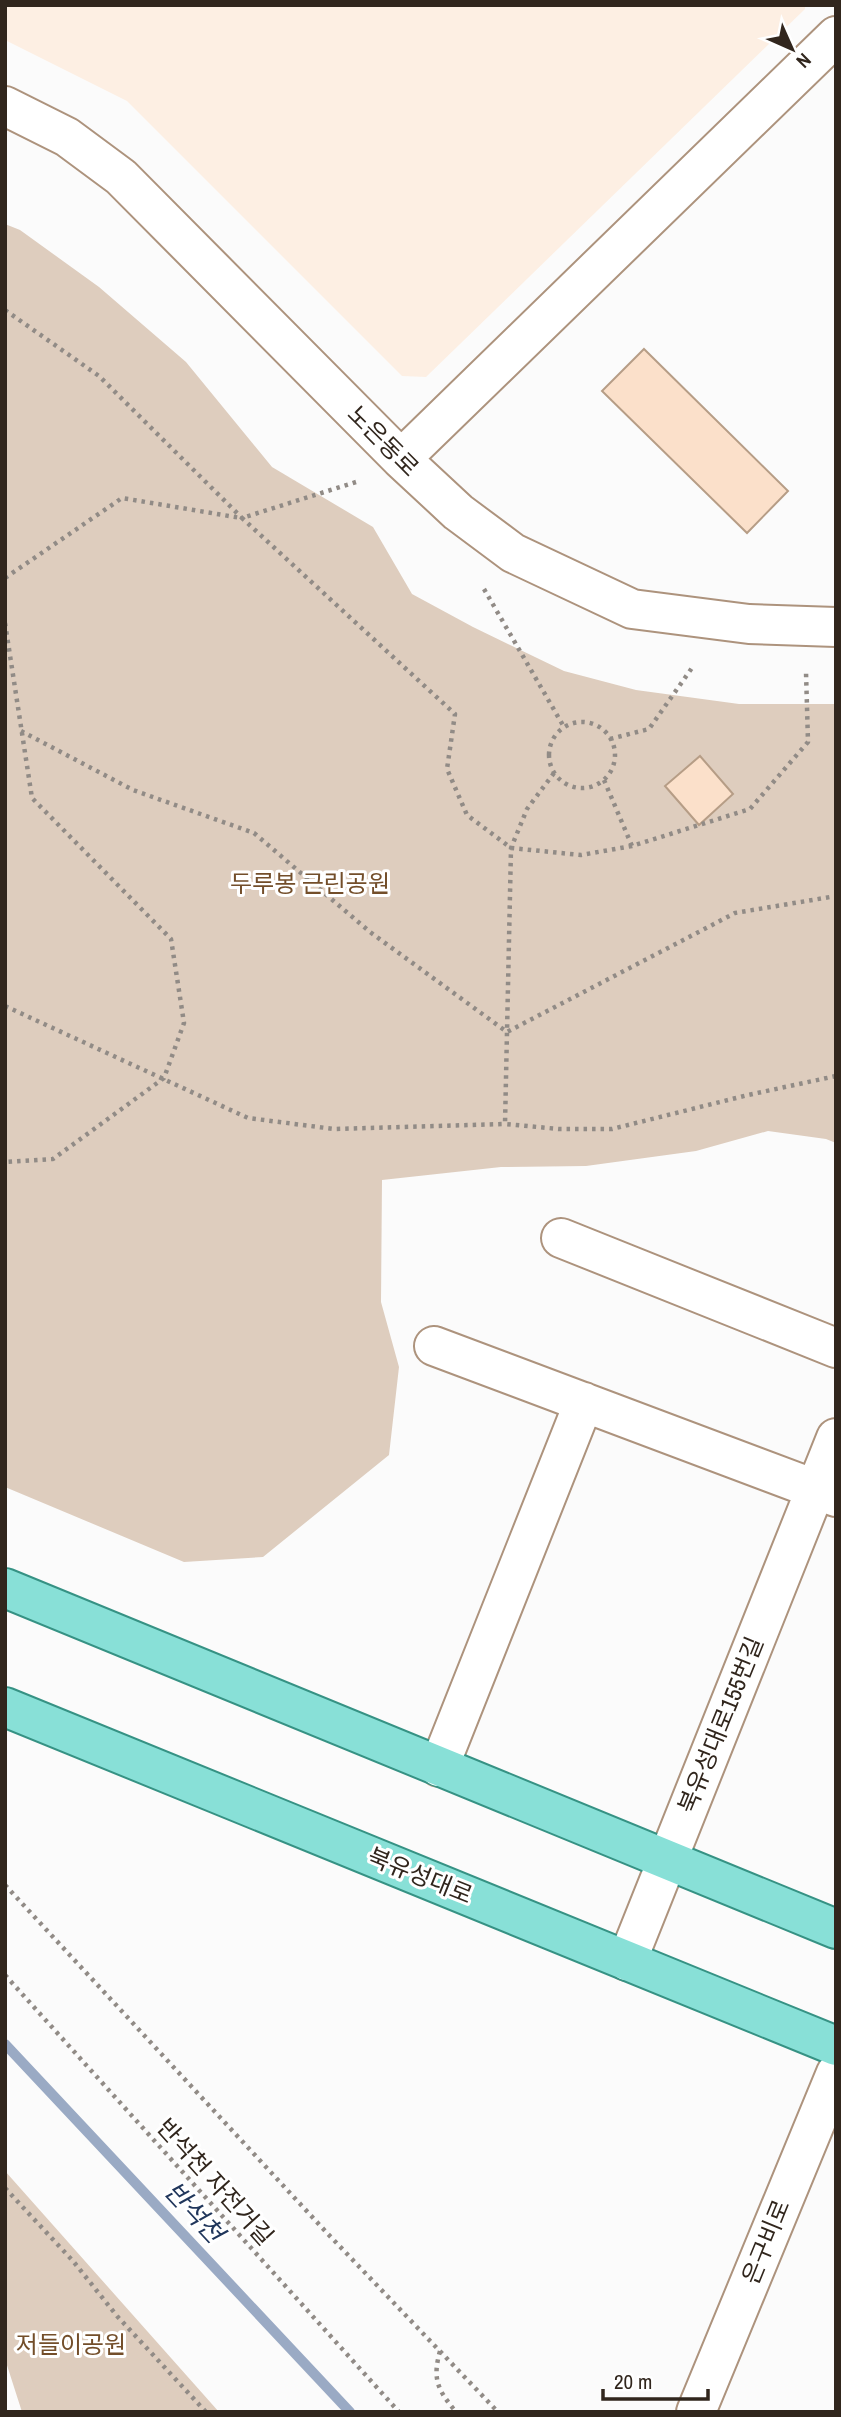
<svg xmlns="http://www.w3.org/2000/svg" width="841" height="2417" font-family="'Archivo Narrow','Noto Sans KR',sans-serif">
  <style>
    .built { fill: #fdefe3 }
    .green { fill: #decdbe }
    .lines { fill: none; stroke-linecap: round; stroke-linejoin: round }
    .stream { stroke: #9aaac4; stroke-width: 10 }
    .building { fill: #fbe0ca; stroke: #b69d86; stroke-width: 2 }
    .minor-casing { stroke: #ad937d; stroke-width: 42 }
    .major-casing { stroke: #369284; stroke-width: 42 }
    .path { stroke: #918b86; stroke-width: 4.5; stroke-dasharray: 3.5 5; stroke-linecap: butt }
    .minor { stroke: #fff; stroke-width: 38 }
    .major { stroke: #88e0d7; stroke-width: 38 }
    .labels { text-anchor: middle; stroke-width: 6; stroke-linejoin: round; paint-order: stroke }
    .street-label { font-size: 24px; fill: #31261d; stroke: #fff }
    .park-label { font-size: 24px; fill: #734e2a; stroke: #fff }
    .water-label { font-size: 26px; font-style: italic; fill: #20365b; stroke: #fff }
  </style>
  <rect width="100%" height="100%" fill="#fbfbfb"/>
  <path class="built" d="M5,5H805V9L426,377L402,376L127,101L5,40Z"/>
  <path class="green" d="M5,224L20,230L99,287L186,362L272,467L373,527L412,594L473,627L564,671L636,690L739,704H836V1143L826,1139L768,1131L696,1151L586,1166L501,1167L382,1180L381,1302L399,1367L389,1455L263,1557L184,1562L5,1487Z
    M5,2171L219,2412H22L5,2359Z"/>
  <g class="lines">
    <path class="stream" d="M5,2044L350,2412"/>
  </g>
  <path class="building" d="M644,349L788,491L747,533L602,391Z
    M700,756L733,794L699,825L665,786Z"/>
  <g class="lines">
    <g class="minor-casing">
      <path id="minor" d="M5,106L67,137L121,177L401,459L458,512L513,553L632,609L749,624L836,627
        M401,459L836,36
        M561,1238L836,1348
        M434,1346L836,1497
        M439,1767L584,1402
        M627,1961L836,1438
        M696,2412L836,2073"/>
    </g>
    <g class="major-casing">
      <path id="major" d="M5,1588L836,1929
        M5,1707L836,2046"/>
    </g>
    <path class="path" d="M5,310L99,376L242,518
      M356,482L242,518L455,714L447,769L467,815L511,848L581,855L632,846L750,809L808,742L806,672
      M5,578L122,498L241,518
      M484,589L564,727
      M5,623L32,798L171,939L184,1023L164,1078L53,1159L5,1162
      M549 755a33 33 0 1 1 66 0a33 33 0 1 1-66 0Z
      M21,731L133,790L254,833L370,932L507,1032L735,913L836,896
      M610,739L649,729L694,665
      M554,773L527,809L511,848L505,1124L559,1129H612L748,1095L836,1076
      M604,780L632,846
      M5,1006L248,1118L334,1129L505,1124
      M5,1885L328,2234L498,2412
      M5,1975L399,2412
      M5,2188L73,2261L117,2316L206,2412
      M440,2351C432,2380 438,2390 456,2412"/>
    <use href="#minor" class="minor"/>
    <use href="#major" class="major"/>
  </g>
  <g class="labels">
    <g class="street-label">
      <text transform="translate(383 441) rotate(45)" y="8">노은동로</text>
      <text transform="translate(721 1725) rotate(-68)" y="8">북유성대로155번길</text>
      <text transform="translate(420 1876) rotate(22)" y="8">북유성대로</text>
      <text transform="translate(215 2182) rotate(48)" y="8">반석천 자전거길</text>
      <text transform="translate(766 2242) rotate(-68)" y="8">은구비로</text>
    </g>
    <g class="park-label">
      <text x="310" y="892">두루봉 근린공원</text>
      <text x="71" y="2353">저들이공원</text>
    </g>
    <g class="water-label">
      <text transform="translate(194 2212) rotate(47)" y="9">반석천</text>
    </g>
  </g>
  <rect width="841" height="2417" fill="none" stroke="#31261d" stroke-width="14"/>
  <g transform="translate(792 49) rotate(135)" stroke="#ffffff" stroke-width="5" paint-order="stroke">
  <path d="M0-5L12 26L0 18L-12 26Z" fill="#31261d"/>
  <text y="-10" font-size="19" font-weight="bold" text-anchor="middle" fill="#31261d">N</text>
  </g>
  <path d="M603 2389v10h105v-10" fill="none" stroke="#31261d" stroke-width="3.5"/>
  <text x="614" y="2389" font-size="21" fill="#31261d" stroke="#ffffff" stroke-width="5" paint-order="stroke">20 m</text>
</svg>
